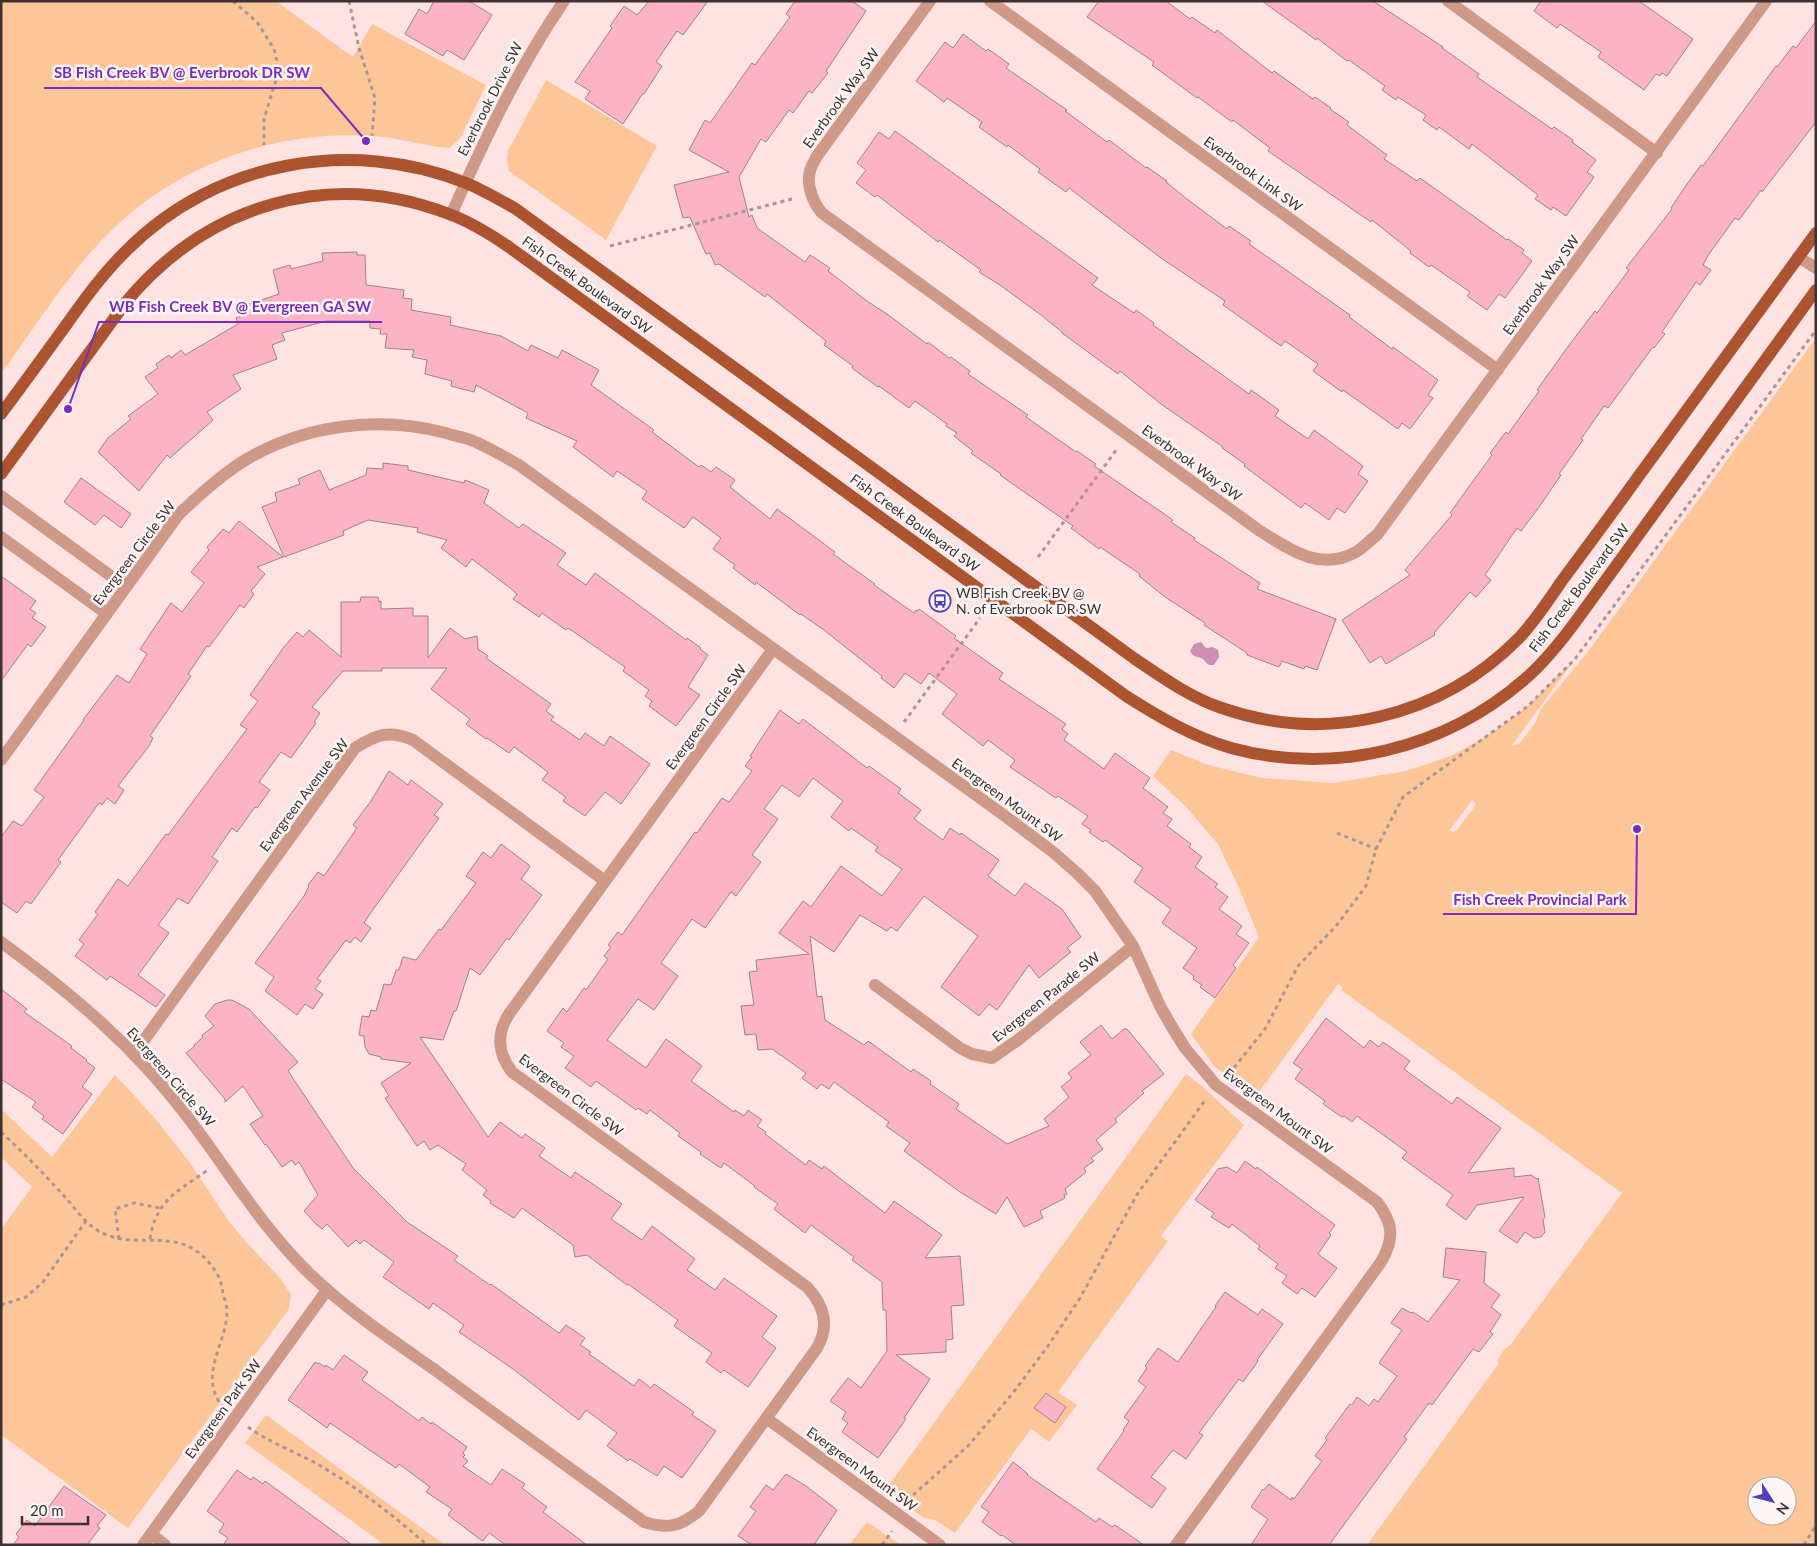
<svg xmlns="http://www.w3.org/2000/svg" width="1817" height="1546" font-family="Lato,sans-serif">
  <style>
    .green { fill: #fdc698; fill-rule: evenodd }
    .water { fill: #cc8eb4 }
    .building { fill: #fdb3c6; stroke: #a08289 }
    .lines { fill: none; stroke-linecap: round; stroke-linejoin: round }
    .path { stroke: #ab9695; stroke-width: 3; stroke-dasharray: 4 4; stroke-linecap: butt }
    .minor { stroke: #ce9a87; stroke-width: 12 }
    .major { stroke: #ac5330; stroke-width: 12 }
    .labels { text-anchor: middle; stroke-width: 5; stroke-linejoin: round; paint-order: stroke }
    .street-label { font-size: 14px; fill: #3e3131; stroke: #fdf6f6 }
    .poi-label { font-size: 14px; fill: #3e3131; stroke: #fdf6f6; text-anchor: start }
    .leader { fill: none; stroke: #7b2cbf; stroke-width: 2 }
    .callout-dot { fill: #7b2cbf; stroke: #fdf6f6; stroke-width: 2 }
    .callout-label { font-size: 15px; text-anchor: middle; font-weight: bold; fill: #7b2cbf; stroke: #fdf6f6; stroke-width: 5; stroke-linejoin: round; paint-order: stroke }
  </style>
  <rect width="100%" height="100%" fill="#ffe3e2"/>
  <path class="green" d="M1,1H276L353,57L372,24L486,85L461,137L450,148C424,147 399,137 372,136C277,130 181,163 112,230C71,269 35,327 1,374Z
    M546,80L657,146L606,240L509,171L507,161L508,151Z
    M1816,338V1545H1367L1499,1363L1498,1359L1503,1351L1511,1344L1536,1310L1622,1193L1341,990L1343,987L1338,984L1256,1096L1237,1084L1214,1066L1191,1034L1259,937L1239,888L1218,844L1186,807L1153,776L1171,750L1208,765L1262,778L1333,783L1406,771L1451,756L1492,733L1528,706L1575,659L1512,745L1519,744L1535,723L1541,709L1590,649ZM1472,800L1475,803V806L1457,830L1453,832L1450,830ZM1757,1486H1787V1516H1757Z
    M1186,1074L1203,1087L1244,1125L1161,1236L1168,1241L1058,1392L1077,1405L1049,1442L1031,1429L955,1533L935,1520L924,1518L897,1498L889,1485Z
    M115,1075L153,1116L188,1160L228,1220L246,1242L281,1279L291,1295L289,1309L128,1528L1,1435V1229L32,1187L1,1157V1109L52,1157Z
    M266,1415L445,1545H384L371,1535L245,1443Z
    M867,1522L901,1545H849Z"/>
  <path class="water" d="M1201,642L1206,648L1213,647L1218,650L1219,657L1214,665H1209C1206,663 1204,659 1201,658C1195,656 1193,657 1190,651L1194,644Z"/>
  <path class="building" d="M434,1H469L492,15L464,60L447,50L443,56L405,34L419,9L427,14Z
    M649,1H708L683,35L677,31L656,62L662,66L644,94L643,93L623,124L585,99L590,91L575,82L612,28L610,26L624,6L637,15Z
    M795,1H852L866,11L826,71L828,73L812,93L809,91L793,113L789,110L766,142L761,139L739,177L749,217L752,215L757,228L805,262L810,255L830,268L828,271L867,301L887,314L927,344L928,342L949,358L951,357L970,371L968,374L1028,415L1026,417L1076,452L1077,451L1096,464L1094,466L1173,520L1171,522L1195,538L1194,540L1260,583L1257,589L1336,619L1317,670L1305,666L1304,669L1282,661L1279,667L1247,655V653L1204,625L1205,623L1165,597L1139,576L1140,574L1100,547L1099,549L1071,528L1073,526L1000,475L1001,474L971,453L973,451L954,436L957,433L946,426L947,424L915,401L909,408L879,386L878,387L852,368L853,366L824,345L826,341L767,294L765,297L719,264L715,265L710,253L706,254L690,217L683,218L674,185L729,172L689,150L705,120L710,123L752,63L755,65L790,17L786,14Z
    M1099,1H1166L1190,19L1192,17L1215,33L1217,30L1272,73L1274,71L1313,99L1315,97L1331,108L1330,109L1349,122L1347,125L1387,155L1384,159L1417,181L1420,178L1507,240L1508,239L1524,250L1522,253L1532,261L1505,298L1499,294L1487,310L1467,296L1470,292L1431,265L1429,267L1410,253L1411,251L1372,220L1371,222L1268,151L1270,148L1233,120L1232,122L1198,97L1197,98L1152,65L1154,62L1087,17Z
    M1262,1H1373L1443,47L1442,48L1479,74L1477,77L1519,106L1552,129L1554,127L1573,140L1572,142L1596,160L1587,172L1594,177L1566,216L1553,207L1551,210L1535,199L1538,195L1472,144L1469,149L1439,127L1437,130L1423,120L1426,115L1398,97L1396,100L1382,90L1385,86L1349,60L1347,61L1317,38L1316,40Z
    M1541,1H1639L1693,39L1667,76L1662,73L1660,76L1656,74L1644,90L1598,57L1601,52L1560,24L1557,28L1534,11Z
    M1816,21V122L1762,192L1761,190L1739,220L1735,218L1709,254L1703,265L1711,270L1700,285L1696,282L1662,332L1665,334L1654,348L1653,347L1608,408L1604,406L1581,439L1583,440L1559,474L1561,475L1537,510L1521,531L1517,528L1485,575L1491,580L1476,597L1470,592L1434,633L1435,635L1386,664L1381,656L1370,663L1342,620L1410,575L1405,570L1452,515L1450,513L1492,455L1490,453L1506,432L1508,434L1539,391L1537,390L1567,348L1595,311L1597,313L1629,270L1626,268L1672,209L1671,208L1687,184L1701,165L1703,166L1776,66L1777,67L1793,46L1796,48Z
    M963,34L986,51L988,49L1009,64L1006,68L1067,110L1065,111L1107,142L1109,140L1146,168L1147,167L1167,181L1166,182L1187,199L1227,229L1229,226L1251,241L1249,244L1350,315L1349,317L1392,349L1393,347L1438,380L1428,395L1433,398L1410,429L1402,423L1398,429L1343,390L1342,392L1313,371L1318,364L1285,341L1281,346L1223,305L1225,301L1161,258L1069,188L1066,192L1038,172L1040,169L1008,145L1007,147L979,127L982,122L947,98L944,102L916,81L945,42L953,48Z
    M895,131L1098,278L1092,285L1134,313L1136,310L1154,323L1153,325L1249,394L1251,390L1279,410L1275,416L1308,439L1314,430L1363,466L1358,474L1368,481L1345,513L1337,508L1329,520L1305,503L1301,508L1244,466L1245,464L1222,448L1223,447L1161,404L1120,371L1118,374L1062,333V332L1041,315L1000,285L979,272L981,270L939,240L938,242L877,195L875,197L856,183L866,170L857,163L879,132L889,139Z
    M357,252V255H365L366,285L404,290L403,298L412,299L411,310L451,317L450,325L501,336L528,351L531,345L558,358L562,350L599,370L591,385L654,430L652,432L699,467L701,465L711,472L716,467L735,480L730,487L770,519L777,509L835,552L833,554L875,584L874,585L914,613L916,610L918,611L919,609L956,636L954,638L1003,673L999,679L1066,724L1062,729L1068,734L1064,740L1104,769L1115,753L1150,778L1143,788L1168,807L1163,813L1172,819L1167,826L1191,844L1189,847L1202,857L1195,867L1218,884L1215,887L1228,897L1219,909L1242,926L1236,934L1249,943L1233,965L1236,968L1215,998L1200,987L1202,985L1193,979L1194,976L1183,968L1197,948L1162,923L1171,909L1134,882L1143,868L1105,840L1103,842L1089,832L1091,830L1082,824L1088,816L1058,796L1056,798L1010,767L1015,760L988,740L983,746L942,714L957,694L929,673L921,684L905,673L894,688L881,678L882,676L873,669L824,630L801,614L800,615L756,582L755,585L733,568L735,565L713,549L721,538L693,517L684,528L642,499L647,491L617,471L613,477L573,447L577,441L526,418L528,413L476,385L474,392L451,386L452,381L425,374L427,360L412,357L414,350L385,348L387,334H380L381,329L370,328V321H326L282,333L285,340L272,345L277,359L233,375L241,389L207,412L213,420L170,458L167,455L139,491L98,452L108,438L131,419L128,416L158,394L145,377L158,368L156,364L169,355L171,358L181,350L185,355L238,324L236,318L244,315L241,307L279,294L273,270L290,265L291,269L323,261L322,253Z
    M383,463L408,466V470L464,483L465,480L489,490L484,503L519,528L523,524L566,553L557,565L586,585L595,573L686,640L687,638L701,648L700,649L708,655L688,687L700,695L676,726L649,706L652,701L645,696L649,690L623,671L625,667L568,628L566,630L542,613L539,617L513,599L517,594L510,588L472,559L466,567L441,548L447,540L417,532L418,528L368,520L343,531L344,535L284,557L262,507L277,501L275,493L300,484L298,479L320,470L329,490L366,475L367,468L383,469Z
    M81,478L131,514L121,528L104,515L95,525L64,502Z
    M239,521L283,557L257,567L265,574L251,591L254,594L244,608L240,605L209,647L207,646L188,674L191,676L150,736L153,738L149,746L118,786L124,790L115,804L107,798L102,805L99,803L58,860L61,862L31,904L26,901L17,913L1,902V837L13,821L22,826L44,797L34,790L84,720H83L117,675L129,683L147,654L140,649L171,603L182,612L204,583L191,572L209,550L207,547L223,529L229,533Z
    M1,576L36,601L30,609L36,613L32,618L46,627L31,647L28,644L1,681Z
    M361,597H378L379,602L381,601V609L413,608V616H428V658L450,628L465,639L477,636L478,649L488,656L486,658L551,704L546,711L554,717L551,720L580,740L585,733L604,746L610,736L650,764L621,804L605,792L585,816L563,801L566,797L542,780L548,772L514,747L509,753L487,738L486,739L466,724L470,719L431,689L447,668H382V671H343L312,707L320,713L314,722L316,723L291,758L281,752L259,782L270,790L257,808L255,807L237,832L232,828L212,857L218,861L188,904L178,898L158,925L169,933L138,975L165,995L156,1007L110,976L107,980L75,956L84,944L79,940L98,914L95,912L118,879L128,886L166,834L168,835L247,729L240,725L258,701L250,695L284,647L297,632L303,637L309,630L341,657V602H360Z
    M780,710L799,724L803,719L867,768L869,766L901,789L898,793L921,810L914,819L943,840L950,828L960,835L961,833L999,860L988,876L1015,896L1025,883L1062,909L1081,937L1067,948L1071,952L1039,978L1029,965L997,1010L989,1004L979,1016L941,987L978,936L924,896L897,931L891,927L887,931L860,915L834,952L810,936L817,997L822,996L825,1020L864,1045L868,1041L911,1072L913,1069L931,1081L930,1084L959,1104L956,1109L1007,1144L1049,1126L1044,1119L1069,1097L1061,1087L1072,1078L1068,1073L1091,1055L1080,1042L1101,1025L1112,1039L1124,1029H1127L1164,1074L1142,1091L1144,1093L1115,1119L1117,1122L1096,1140L1103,1149L1091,1158L1094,1161L1084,1168L1086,1172L1065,1189L1067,1194L1064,1195L1065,1198L1040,1211L1043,1218L1024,1227L1007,1197L996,1214L960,1192L904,1151L910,1143L886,1126L889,1122L834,1082L829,1089L821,1084L817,1089L802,1078L806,1073L772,1049L758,1050L756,1034L745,1035L741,1006L754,1005L749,972L757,971L756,960L809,954L779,933L803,901L811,907L841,866L882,896L902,869L875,851L878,847L851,828L849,831L831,817L843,801L813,778L799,797L782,785L764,809L778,819L752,855L761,862L736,896L731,892L705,928L692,919L661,963L678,976L654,1010L638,999L607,1040L646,1068L666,1039L702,1066L691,1081L734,1112L735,1110L744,1116L748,1110L762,1120L757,1126L766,1132L765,1134L806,1165L809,1160L822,1169L824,1166L885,1213L894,1201L942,1235L925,1258L960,1256L964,1305L951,1306L953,1339L946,1340V1352L896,1355L930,1379L904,1418L906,1419L878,1458L842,1432L848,1423L842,1419L846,1412L830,1401L848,1378L861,1388L887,1351L886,1310H883L882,1282L852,1260L854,1257L811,1225L805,1233L774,1209L778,1204L754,1187L755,1186L724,1163L721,1168L700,1154L701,1152L678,1136L680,1133L650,1110L647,1114L638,1108L636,1110L596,1081L591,1087L565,1068L574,1056L561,1047L564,1043L547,1031L563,1008L567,1012L584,988L586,990L608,959L604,956L611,947L608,945L618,932L622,935L695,832L697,833L722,798L729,802L752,771L745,766L752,757L750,756Z
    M389,771L408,785L411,780L443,804L434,815L439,818L372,911L364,923L371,928L361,942L355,937L350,943L346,940L317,979L321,981L315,989L323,994L313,1009L305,1004L297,1015L265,991L274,977L255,963L304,896L309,886L308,885L318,872L324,876L357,828L353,825L371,801Z
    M501,844L529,865L530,867L521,879L542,895L509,940L507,938L480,975L470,968L456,1011H454L443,1040L420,1037L488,1137L500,1122L522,1138L525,1134L545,1148L539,1156L571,1178L575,1172L622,1204L611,1219L642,1240L652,1226L695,1259L687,1270L715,1290L724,1278L777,1316L762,1337L776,1348L748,1387L724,1370L721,1373L706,1362L712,1353L674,1326L678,1320L628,1284L627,1285L587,1255L575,1257L573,1245L522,1208L514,1218L490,1203L491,1201L483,1195L487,1190L462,1170L466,1164L438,1145L430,1150L424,1141L417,1146L385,1098L389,1096L381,1083L411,1063L381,1059V1057L369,1054L365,1047L364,1036L359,1035L362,1016L369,1017L371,1010L376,1011L384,984L391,985L396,970H399L403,957L416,960L439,929L441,930L476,883L466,876L483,852L491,858Z
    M1,989L27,1009L24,1012L72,1046L71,1048L87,1060L86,1061L95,1068L82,1087L92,1094L63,1134L42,1119L44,1116L32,1107L36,1102L1,1079Z
    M227,1000H232L249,1009L298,1062L288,1071L343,1153L353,1168L407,1222L458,1256L454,1260L490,1285L491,1284L559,1333L566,1325L585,1338L580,1345L591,1352L589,1354L634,1386L639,1379L651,1388L654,1384L694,1412L692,1415L716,1431L682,1478L664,1466L657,1476L630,1459L628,1461L607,1446L617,1433L586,1410L579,1420L513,1369L459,1332L464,1325L433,1303L429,1309L383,1277L394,1262L364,1240L360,1244L356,1240L348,1247L327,1224L322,1229L317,1225L304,1211L318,1195L299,1162L295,1165L292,1160L282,1167L266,1144L265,1145L250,1124L263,1116L243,1086L225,1102V1099L186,1053L195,1046L194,1045L203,1037L202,1035L214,1026L205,1016L215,1004Z
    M1326,1018L1364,1048L1370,1040L1379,1047L1383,1042L1410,1061L1404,1069L1452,1104L1457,1097L1501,1128L1468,1173L1514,1168V1177L1531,1175L1537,1179L1538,1178L1545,1217L1543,1220L1545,1232L1541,1237L1534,1238L1525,1232L1517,1243L1499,1231L1524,1197L1477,1205L1466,1220L1446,1205L1453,1195L1402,1158L1407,1152L1357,1116L1352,1122L1344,1116L1342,1117L1323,1104L1325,1101L1295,1079L1302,1069L1293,1063Z
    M1245,1161L1256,1169L1257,1167L1335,1225L1329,1233L1331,1235L1318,1254L1337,1268L1315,1297L1302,1288L1297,1294L1282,1283L1287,1276L1275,1268L1278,1264L1258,1249L1260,1246L1232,1224L1229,1228L1211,1217L1214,1213L1195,1200L1218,1169L1227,1167L1237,1173Z
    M1446,1248L1486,1252L1484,1283L1500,1295L1491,1307L1501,1315L1490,1332L1493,1334L1479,1352L1473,1349L1432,1405L1429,1403L1404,1437L1407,1439L1329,1545H1251L1268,1519L1251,1507L1263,1489L1264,1490L1269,1484L1291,1500L1292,1497L1294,1499L1322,1461L1315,1456L1327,1440L1325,1438L1350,1404L1352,1405L1357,1397L1369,1406L1374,1399L1378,1402L1397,1376L1379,1363L1402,1330L1391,1323L1402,1308L1411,1313L1413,1312L1428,1322L1460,1280L1443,1277Z
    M1225,1292L1258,1315L1262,1309L1283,1324L1257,1360L1258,1361L1243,1382L1239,1379L1199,1433L1203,1435L1186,1459L1173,1450L1151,1477L1166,1488L1152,1508L1097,1469L1124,1431L1123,1430L1129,1421L1124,1417L1146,1387L1138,1381L1147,1368L1145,1366L1158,1348L1178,1362L1216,1307L1215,1306Z
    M344,1355L368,1372L362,1380L419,1421L422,1417L431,1424L432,1422L467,1447L463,1453L465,1455L463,1457L468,1461L463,1466L491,1485L502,1469L525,1484L522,1488L547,1507L543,1512L587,1545H506L489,1533L483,1541L481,1540L448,1515L452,1509L426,1492L430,1487L399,1464L396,1468L330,1423L327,1428L288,1400L315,1362L318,1364L319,1363L325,1367L326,1365L333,1370Z
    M1046,1393L1066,1407L1055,1423L1034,1408Z
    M1013,1462L1028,1474L1027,1475L1096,1522L1099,1518L1112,1527L1115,1525L1144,1545H1016L1002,1535L1001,1536L982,1522L989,1512L981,1507Z
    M237,1470L251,1480L253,1477L263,1484L265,1481L352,1545H223L228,1538L219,1532L224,1524L207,1511Z
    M786,1474L806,1486L837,1510L814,1545H752L738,1536L756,1511L750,1507L766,1485L773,1490Z
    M64,1486L106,1515L97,1526L100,1528L87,1545H13L19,1537L16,1534L27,1520L35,1526Z"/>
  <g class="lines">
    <path class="path" d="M233,1L257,22L274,49L279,70L264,119V145
      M349,1L359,48L375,98L372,136
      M610,246L796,198
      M1038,557L1117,449
      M904,722L980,618
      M1337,833L1376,849
      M1229,1074L1265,1029L1298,966L1336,926L1366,886L1376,849L1403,797L1528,706L1575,659L1816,330
      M1,1132C24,1153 45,1175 65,1197C75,1208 84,1222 97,1230C138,1255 182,1219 216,1272C220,1278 222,1286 223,1294C225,1299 227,1306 227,1312C226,1346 198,1374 222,1406
      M119,1239L115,1209L134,1203L160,1208
      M150,1239C156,1200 178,1191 208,1170
      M1,1305L26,1297L43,1282L86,1221
      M248,1427C270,1443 296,1452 319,1465C358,1488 393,1515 427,1545
      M908,1501L912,1496L968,1446L1013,1393L1048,1346L1080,1298L1138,1193L1206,1099
      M882,1545L892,1531
      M1804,1545L1816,1525"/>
    <path class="minor" d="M930,1L817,156C815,160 811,166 810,171C806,184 813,203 822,213L1260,531C1291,550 1320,572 1356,552C1363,548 1370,540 1377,535L1766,1
      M990,1L1498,370
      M1448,1L1657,153
      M451,215C484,141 518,68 564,1
      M1798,257L1816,268
      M1,496L126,587
      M1,537L107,614
      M1,760L179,514C201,494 222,474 247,459C307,424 379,416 446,433C454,436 463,437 471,440C488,447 503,456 519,465L1005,816L1053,852L1077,873L1095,891L1133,946L1160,1006L1172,1027L1185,1048L1216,1085L1377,1202C1393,1223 1395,1238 1381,1262L1176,1545
      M1,942C71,993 134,1046 186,1115C227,1168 261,1227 310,1274C347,1310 392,1340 435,1370C504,1421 574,1471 644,1522C667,1529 680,1527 699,1511L817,1348C830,1326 824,1305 807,1287L512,1072C498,1054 496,1034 509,1014L773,649
      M875,985L960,1048L972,1054L992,1058L1018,1040L1133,946
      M134,1054L355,748C377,734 389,730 413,740L605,881
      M766,1418L940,1545
      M151,1534L165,1545
      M143,1545L327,1290"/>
    <path class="major" d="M1,414C22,386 43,357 64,328C84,300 103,273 128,249C216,161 351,137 466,183C483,190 500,200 516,209L1135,659C1162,677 1188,696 1219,707C1325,745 1440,718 1519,638C1535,621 1548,601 1561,582C1587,547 1613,512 1638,477C1697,396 1757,314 1816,233
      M1,474L126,302C208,204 329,168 449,214C471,222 490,234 509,247L1126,696C1159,717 1193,737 1231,748C1334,776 1445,749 1525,679C1546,661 1563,639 1579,617L1816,290"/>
  </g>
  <defs>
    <g id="bus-ring" transform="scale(1.125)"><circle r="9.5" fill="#fdf6f6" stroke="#5140b7" stroke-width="1.5"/><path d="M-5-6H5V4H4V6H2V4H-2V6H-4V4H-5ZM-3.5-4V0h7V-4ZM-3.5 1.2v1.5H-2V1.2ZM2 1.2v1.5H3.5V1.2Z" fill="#5140b7"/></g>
  </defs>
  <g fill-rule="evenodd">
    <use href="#bus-ring" x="940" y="601"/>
  </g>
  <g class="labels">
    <g class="street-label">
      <text transform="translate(841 98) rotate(-54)" y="5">Everbrook Way SW</text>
      <text transform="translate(490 99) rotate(-63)" y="5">Everbrook Drive SW</text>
      <text transform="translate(1253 174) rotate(36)" y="5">Everbrook Link SW</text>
      <text transform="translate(587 285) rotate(36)" y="5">Fish Creek Boulevard SW</text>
      <text transform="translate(1541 285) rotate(-54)" y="5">Everbrook Way SW</text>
      <text transform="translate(1192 463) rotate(36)" y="5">Everbrook Way SW</text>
      <text transform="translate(915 523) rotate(36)" y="5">Fish Creek Boulevard SW</text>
      <text transform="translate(134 553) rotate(-53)" y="5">Evergreen Circle SW</text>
      <text transform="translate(1579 588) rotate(-53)" y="5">Fish Creek Boulevard SW</text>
      <text transform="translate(706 717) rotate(-54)" y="5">Evergreen Circle SW</text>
      <text transform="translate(304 795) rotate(-53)" y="5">Evergreen Avenue SW</text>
      <text transform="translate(1007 800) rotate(36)" y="5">Evergreen Mount SW</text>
      <text transform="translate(1046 997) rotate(-39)" y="5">Evergreen Parade SW</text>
      <text transform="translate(171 1077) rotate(49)" y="5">Evergreen Circle SW</text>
      <text transform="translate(571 1095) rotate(37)" y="5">Evergreen Circle SW</text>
      <text transform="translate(1278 1111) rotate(37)" y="5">Evergreen Mount SW</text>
      <text transform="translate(223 1409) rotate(-54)" y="5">Evergreen Park SW</text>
      <text transform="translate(862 1469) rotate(36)" y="5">Evergreen Mount SW</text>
    </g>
    <g class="poi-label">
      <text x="956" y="598">WB Fish Creek BV @<tspan x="956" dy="16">N. of Everbrook DR SW</tspan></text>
    </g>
  </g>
  <path class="leader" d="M366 141L321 88H44M68 409L99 322H382M1637 829L1636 914H1443"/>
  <g class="callout-dot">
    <circle cx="366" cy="141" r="5"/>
    <circle cx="68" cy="409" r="5"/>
    <circle cx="1637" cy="829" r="5"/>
  </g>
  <g class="callout-label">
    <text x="182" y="78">SB Fish Creek BV @ Everbrook DR SW</text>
    <text x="240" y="312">WB Fish Creek BV @ Evergreen GA SW</text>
    <text x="1540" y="905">Fish Creek Provincial Park</text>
  </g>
  <rect width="1817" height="1546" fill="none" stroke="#3e3131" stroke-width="5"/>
  <g transform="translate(1772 1501) rotate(126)"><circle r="24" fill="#fdf6f6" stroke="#b1a7a7"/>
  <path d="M0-4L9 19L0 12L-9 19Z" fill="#5140b7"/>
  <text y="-8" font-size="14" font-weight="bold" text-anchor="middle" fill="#3e3131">N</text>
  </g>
  <path d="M22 1516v8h66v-8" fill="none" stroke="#3e3131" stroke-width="2.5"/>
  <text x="30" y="1516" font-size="15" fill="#3e3131" stroke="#fdf6f6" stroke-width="4" paint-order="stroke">20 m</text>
</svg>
